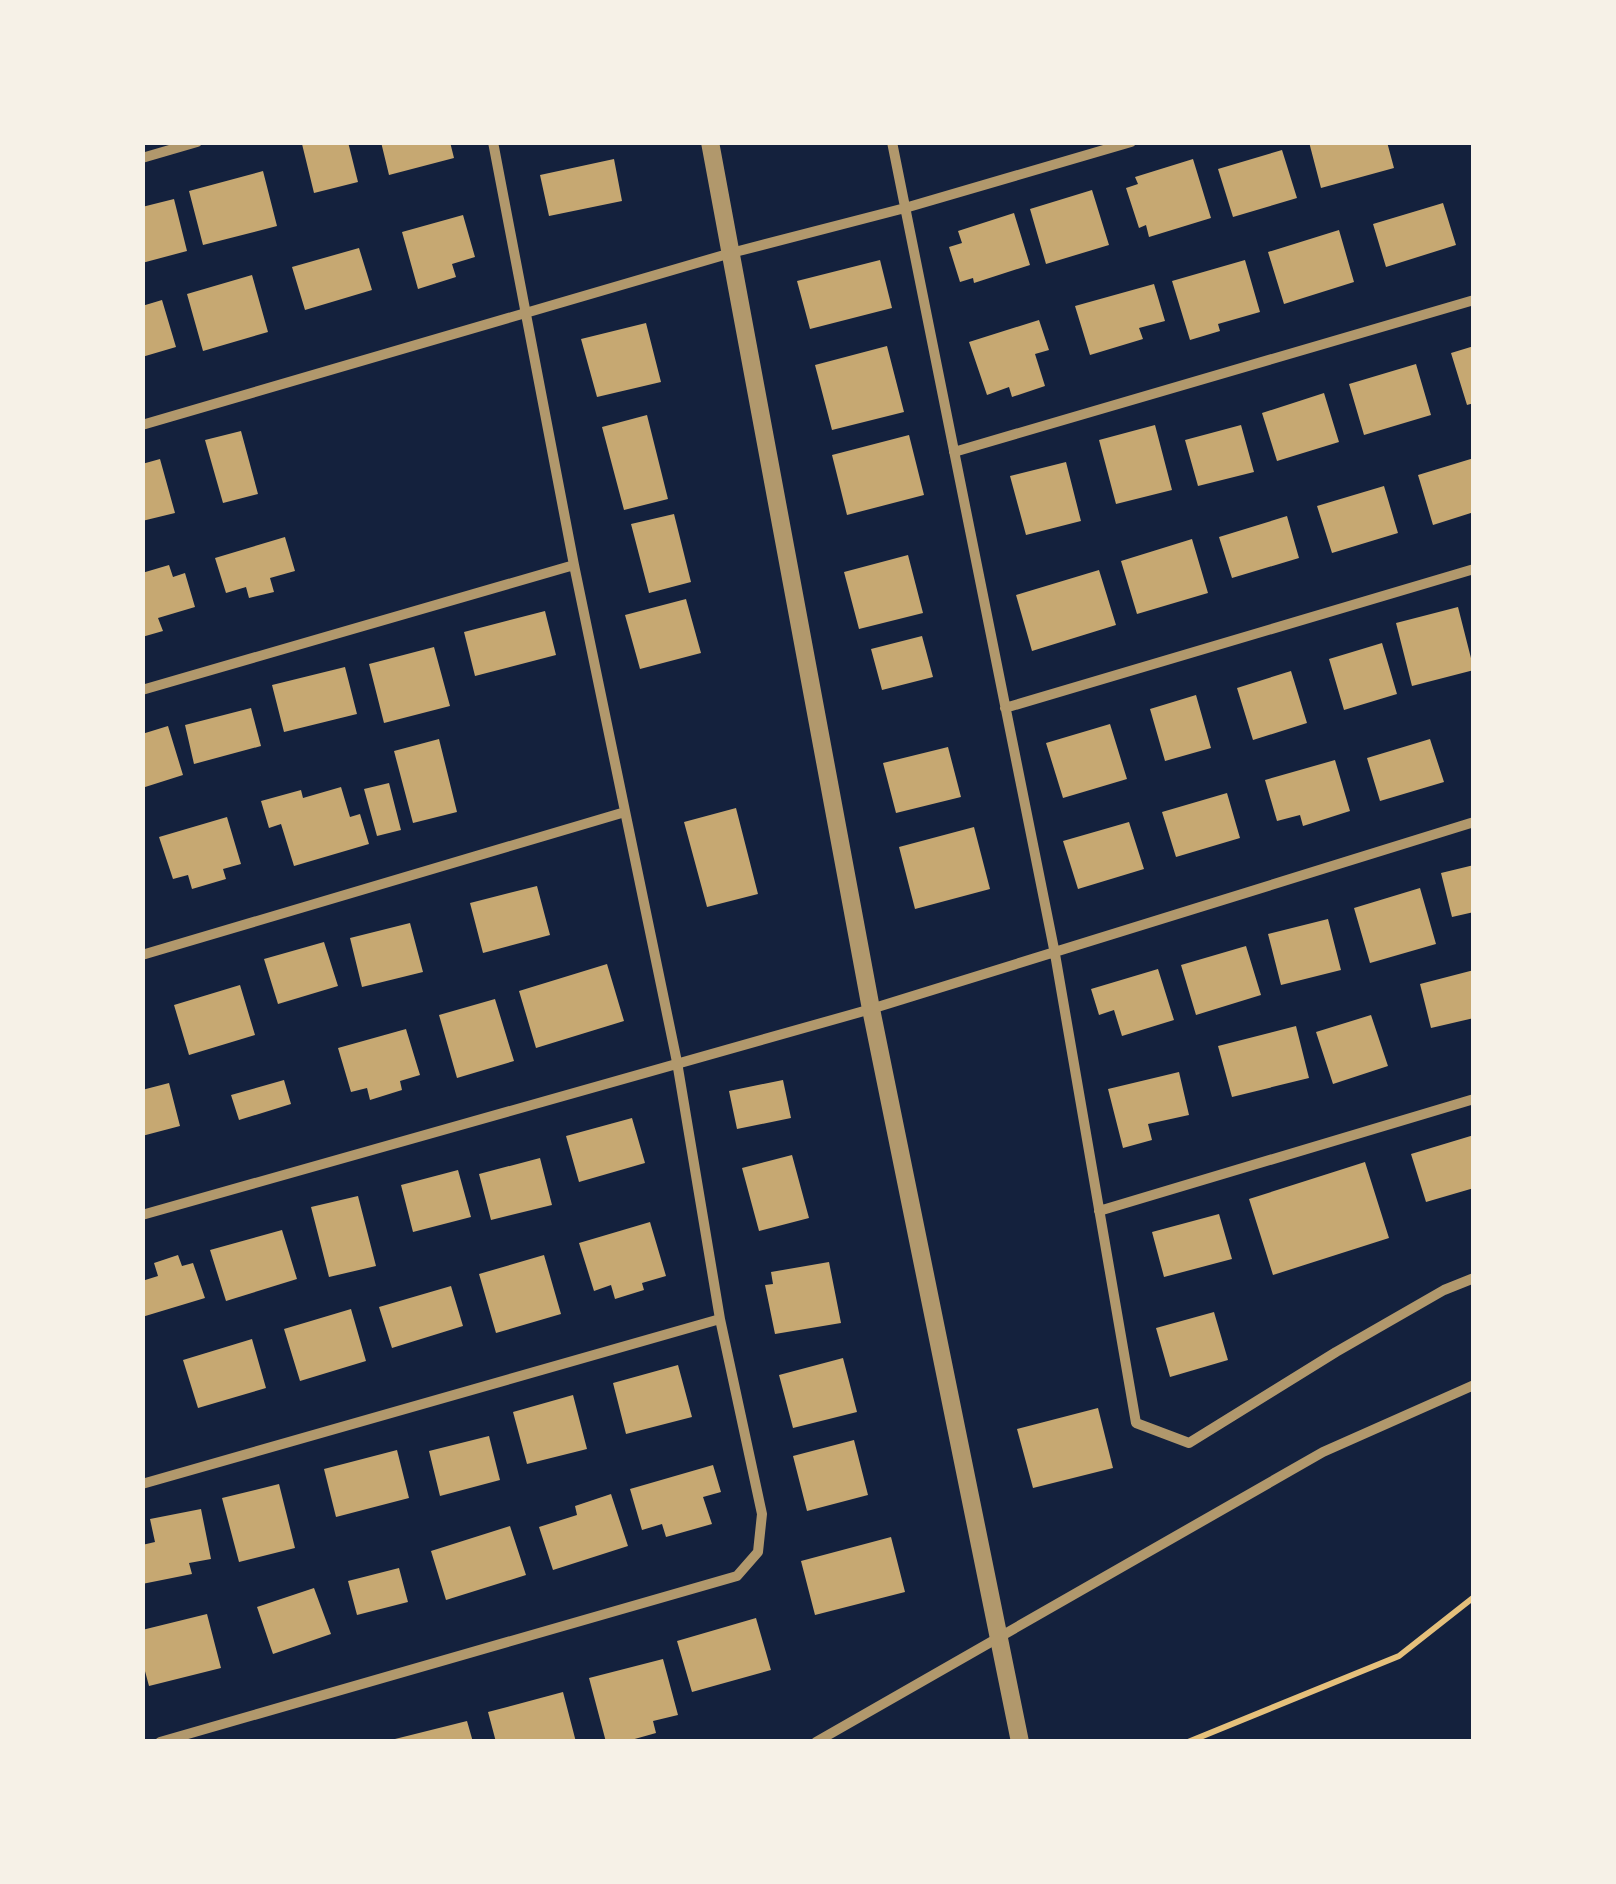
<svg xmlns="http://www.w3.org/2000/svg" width="1616" height="1884" font-family="Merriweather,serif">
  <style>
    .building { fill: #c6a872 }
    .lines { fill: none; stroke-linecap: round; stroke-linejoin: round }
    .path { stroke: #e5c07b; stroke-width: 6 }
    .minor { stroke: #b1986c; stroke-width: 10 }
    .tertiary { stroke: #b1986c; stroke-width: 18 }
  </style>
  <rect width="100%" height="100%" fill="#14213d"/>
  <path class="building" d="M348,142L358,182L314,193L302,144Z
    M381,142H450L454,158L389,175Z
    M1309,142H1387L1394,168L1321,188Z
    M1282,150L1297,198L1233,217L1218,169Z
    M614,159L622,201L549,216L540,175Z
    M1193,159L1211,218L1149,237L1146,225L1139,228L1126,188L1138,184L1135,177Z
    M263,171L277,226L203,245L189,191Z
    M1092,190L1109,245L1046,264L1030,209Z
    M174,199L187,251L142,263V207Z
    M1443,203L1456,245L1386,267L1373,224Z
    M1014,213L1030,265L974,283L973,278L960,282L949,247L962,243L958,231Z
    M463,215L475,257L452,264L456,277L418,289L402,232Z
    M1339,230L1354,282L1284,304L1268,252Z
    M359,248L372,290L305,310L292,267Z
    M880,260L892,308L810,329L797,281Z
    M1245,260L1260,312L1218,324L1220,331L1190,340L1172,281Z
    M252,275L268,332L203,351L187,294Z
    M1154,284L1165,321L1139,328L1143,339L1090,355L1075,306Z
    M162,300L176,347L142,357V306Z
    M1039,320L1049,350L1035,354L1045,386L1012,397L1009,387L987,395L969,342Z
    M646,323L661,382L597,397L581,339Z
    M887,346L904,412L832,430L815,365Z
    M1474,346V403L1467,405L1451,353Z
    M1416,364L1431,415L1364,435L1349,384Z
    M1324,393L1339,442L1277,461L1262,413Z
    M647,415L668,499L624,510L602,427Z
    M1155,425L1172,490L1116,504L1099,440Z
    M1241,425L1254,472L1198,486L1185,440Z
    M241,431L258,494L223,503L205,440Z
    M909,435L924,495L847,515L832,455Z
    M1474,458V512L1433,525L1418,475Z
    M160,459L175,513L142,521V464Z
    M1066,462L1081,521L1026,535L1010,476Z
    M1384,486L1398,533L1332,553L1317,506Z
    M674,514L691,582L649,593L631,524Z
    M1287,516L1299,558L1232,578L1219,537Z
    M285,537L295,571L270,578L274,592L249,598L246,587L226,593L215,558Z
    M1192,539L1208,593L1137,614L1121,561Z
    M908,555L923,613L859,629L844,572Z
    M169,565L173,577L185,573L195,607L158,618L163,631L142,637V573Z
    M1099,570L1116,625L1032,651L1016,595Z
    M686,599L701,653L640,669L625,615Z
    M1458,607L1474,670L1412,686L1396,623Z
    M545,611L556,655L475,676L464,632Z
    M922,636L933,677L882,690L871,649Z
    M1382,643L1397,694L1344,710L1329,659Z
    M434,647L450,706L384,723L369,664Z
    M345,667L357,714L284,732L272,685Z
    M1291,671L1307,723L1253,740L1237,688Z
    M1196,695L1211,748L1165,761L1150,709Z
    M251,708L261,746L194,764L185,725Z
    M1110,724L1127,779L1063,798L1046,743Z
    M168,726L183,775L142,788V734Z
    M439,739L457,812L413,823L394,751Z
    M1430,739L1444,782L1380,801L1367,758Z
    M948,747L961,797L896,813L883,763Z
    M1335,760L1350,811L1303,826L1300,815L1277,821L1265,780Z
    M389,783L401,830L377,836L364,789Z
    M341,787L350,817L360,814L369,844L294,866L281,824L269,828L261,801L301,790L303,798Z
    M1227,793L1240,838L1176,857L1162,812Z
    M736,808L758,894L707,907L684,822Z
    M227,817L241,864L223,869L226,879L192,889L188,875L173,879L159,837Z
    M1129,822L1144,869L1078,889L1063,841Z
    M974,827L990,889L915,909L899,847Z
    M1474,865V912L1452,917L1441,873Z
    M537,886L550,935L483,953L470,903Z
    M1420,888L1436,944L1370,963L1354,908Z
    M1328,919L1341,970L1281,985L1268,934Z
    M410,923L423,972L362,987L350,938Z
    M324,942L338,986L278,1004L264,959Z
    M1246,946L1261,995L1196,1015L1181,965Z
    M607,964L624,1021L536,1048L519,991Z
    M1158,969L1174,1020L1122,1036L1114,1010L1099,1015L1091,989Z
    M1474,970V1018L1431,1028L1420,984Z
    M240,985L255,1035L189,1055L174,1005Z
    M495,999L514,1061L457,1078L439,1015Z
    M1371,1015L1388,1066L1333,1084L1316,1032Z
    M1296,1026L1309,1078L1232,1097L1218,1046Z
    M406,1029L420,1075L400,1081L402,1090L370,1100L367,1088L351,1092L338,1048Z
    M1179,1072L1189,1115L1148,1124L1152,1140L1123,1148L1108,1089Z
    M284,1080L291,1104L239,1120L231,1095Z
    M783,1080L791,1118L737,1129L729,1091Z
    M169,1083L180,1126L142,1136V1090Z
    M632,1118L645,1163L579,1182L566,1136Z
    M1474,1135V1188L1426,1202L1411,1154Z
    M792,1155L809,1218L759,1231L742,1168Z
    M540,1158L552,1205L491,1220L479,1174Z
    M1365,1162L1389,1238L1273,1275L1249,1199Z
    M458,1170L471,1217L413,1232L401,1185Z
    M358,1196L376,1266L329,1277L311,1207Z
    M1219,1214L1232,1259L1164,1277L1152,1232Z
    M650,1222L666,1276L642,1283L644,1290L615,1299L611,1285L594,1291L579,1243Z
    M282,1230L297,1279L226,1301L210,1250Z
    M178,1255L182,1266L193,1263L205,1298L142,1317V1281L158,1276L154,1263Z
    M544,1255L561,1314L496,1333L479,1274Z
    M829,1262L841,1323L775,1334L765,1285L773,1284L771,1272Z
    M451,1286L463,1326L392,1348L379,1307Z
    M351,1309L366,1361L300,1381L284,1329Z
    M1214,1312L1228,1360L1170,1377L1156,1328Z
    M252,1339L266,1388L198,1408L183,1360Z
    M843,1358L857,1412L793,1428L779,1375Z
    M678,1365L692,1417L626,1434L613,1383Z
    M573,1395L587,1449L527,1464L513,1412Z
    M1098,1408L1113,1468L1033,1488L1017,1429Z
    M489,1436L500,1480L440,1496L429,1451Z
    M854,1440L868,1495L807,1511L793,1456Z
    M397,1450L409,1498L336,1517L324,1469Z
    M713,1465L721,1492L703,1497L712,1524L666,1537L662,1524L642,1530L630,1489Z
    M279,1484L295,1548L239,1562L222,1498Z
    M611,1494L628,1546L553,1570L539,1527L577,1515L575,1506Z
    M201,1509L211,1559L189,1563L192,1574L142,1584V1545L155,1542L150,1519Z
    M510,1526L526,1575L446,1600L431,1551Z
    M891,1537L905,1592L815,1615L801,1561Z
    M399,1568L408,1602L357,1615L348,1581Z
    M314,1588L331,1634L273,1654L257,1607Z
    M207,1614L221,1668L149,1686L142,1660V1630Z
    M756,1618L771,1670L692,1692L677,1641Z
    M663,1659L678,1715L653,1721L656,1733L624,1742H606L589,1678Z
    M563,1692L576,1742H496L488,1712Z
    M467,1721L473,1742H391V1740Z"/>
  <g class="lines">
    <path class="path" d="M1188,1742L1399,1656L1474,1597"/>
    <path class="minor" d="M892,142L1055,954L1136,1423L1189,1443L1336,1352L1444,1290L1474,1278
      M142,158L197,142
      M142,425L731,253L905,208L1131,142
      M954,452L1474,300
      M142,690L574,565
      M1005,708L1474,569
      M142,955L625,812
      M1099,1211L1474,1099
      M142,1215L871,1009L1474,822
      M142,1484L720,1319
      M160,1742L737,1576L758,1552L762,1514L720,1319L677,1062L574,565L493,142
      M816,1742L1323,1452L1474,1385"/>
    <path class="tertiary" d="M710,142L871,1009L1020,1742"/>
  </g>
  <rect width="1616" height="1884" fill="none" stroke="#f6f1e7" stroke-width="290"/>
</svg>
